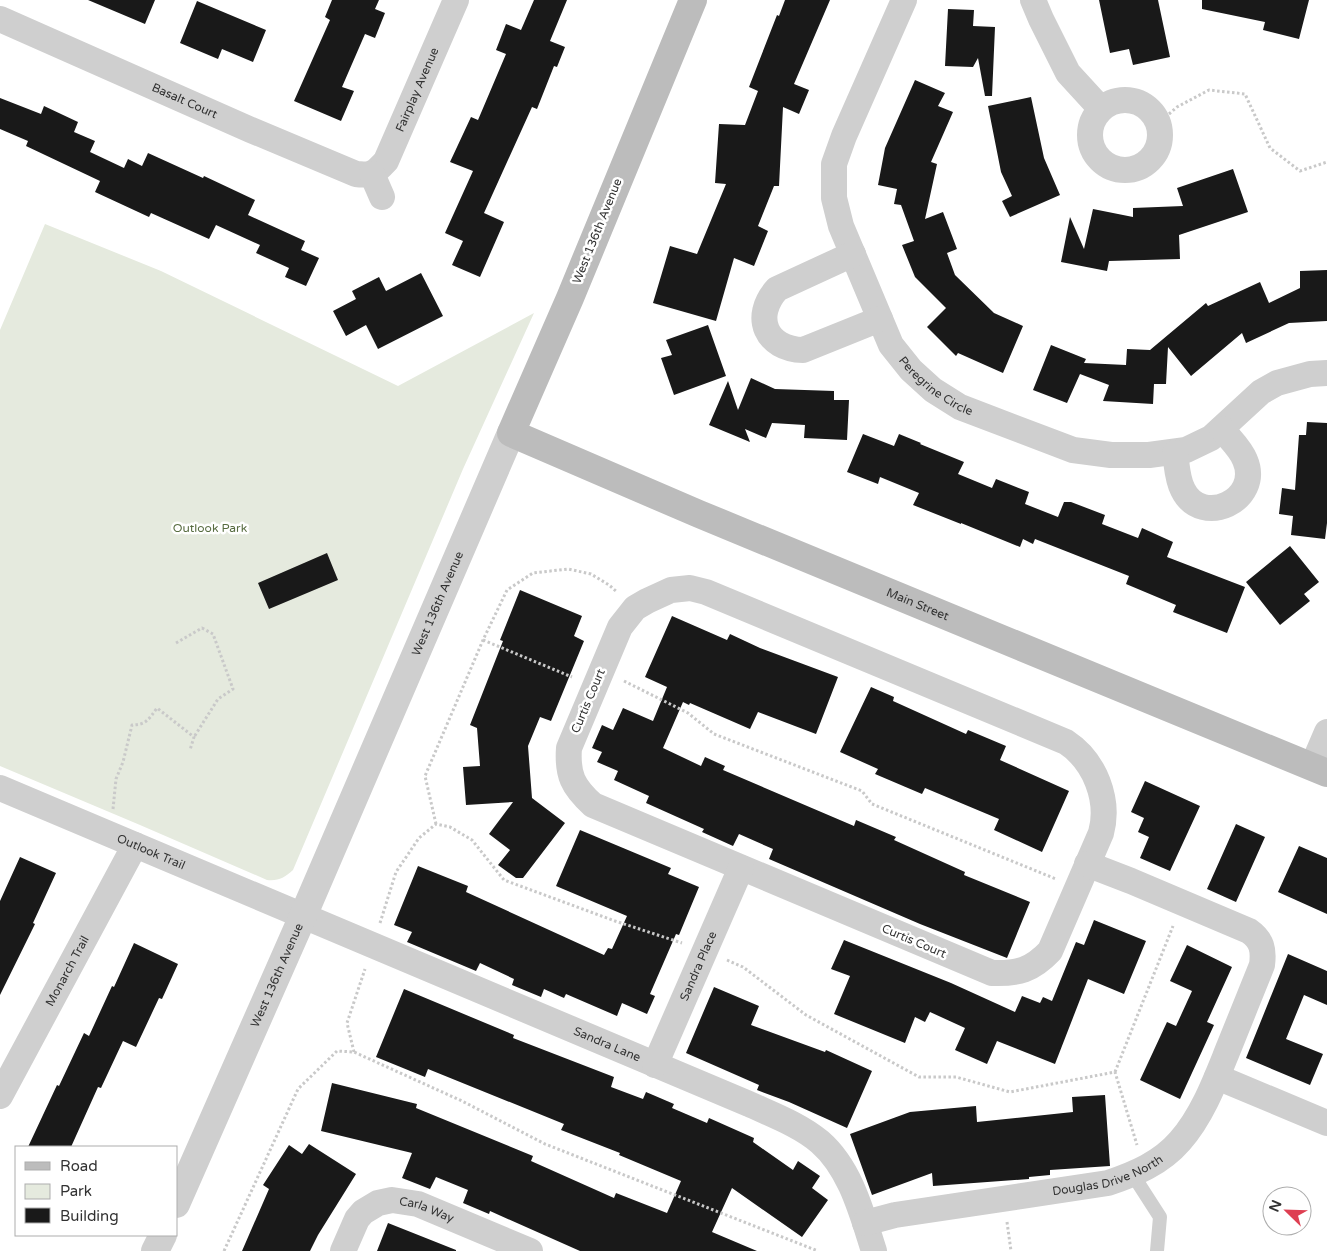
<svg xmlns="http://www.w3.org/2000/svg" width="1327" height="1251" font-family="'Varela Round',sans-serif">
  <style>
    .green { fill: #e5eade }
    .building { fill: #191919 }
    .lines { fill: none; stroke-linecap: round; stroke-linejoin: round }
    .path { stroke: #c9c9c9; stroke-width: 3; stroke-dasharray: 2.5 2.5; stroke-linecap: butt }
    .service { stroke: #cfcfcf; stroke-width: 14 }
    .minor { stroke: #cfcfcf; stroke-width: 26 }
    .tertiary { stroke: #cfcfcf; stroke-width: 28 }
    .secondary { stroke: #bcbcbc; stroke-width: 28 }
    .labels { text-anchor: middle; stroke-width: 5; stroke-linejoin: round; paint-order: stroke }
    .street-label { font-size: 12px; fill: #323232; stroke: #fff }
    .park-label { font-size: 12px; fill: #576c40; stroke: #fff }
  </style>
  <rect width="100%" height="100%" fill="#fff"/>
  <path class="green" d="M45,224L161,271L398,386L534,313L463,469L293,870C284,878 279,881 267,880L140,825L0,766V330Z"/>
  <path class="building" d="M88,0H155L145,24Z
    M332,0H379L375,9L385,13L375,38L365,34L342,87L354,91L341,121L294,101L330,20L325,17Z
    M534,0H567L550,41L565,47L557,67L554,66L537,109L532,107L484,213L504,222L480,277L452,265L463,241L445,233L473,171L450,162L471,117L478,120L506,54L496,50L506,24L521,30Z
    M785,0H830L794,84L809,90L799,114L783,107L779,186H774L758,226L768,231L754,266L734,258L716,321L653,303L670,246L697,254L726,184L715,183L719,124L745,125L758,91L749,87L777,15L779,16Z
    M1099,0H1158L1170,57L1133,65L1129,49L1110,53Z
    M1202,0H1309L1299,39L1263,30L1265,22L1202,9Z
    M197,1L266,30L253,62L222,49L218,59L180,43Z
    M948,9L974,10L973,26L995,27L992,96H985L978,58L973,67L945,66Z
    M915,80L945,93L938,106L953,112L931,162L937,164L925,219L943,212L957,249L947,253L955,275L994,313L1023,326L1003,373L958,353L956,356L927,327L946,308L915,277L902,245L914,241L901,205L894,204L897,189L878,185L885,148Z
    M1031,97L1044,158L1060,195L1010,217L1002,201L1012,196L1001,172L988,106Z
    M0,98L41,114L44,106L78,122L74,132L95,141L90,152L124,168L128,159L142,166L148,153L203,178L204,176L255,200L248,215L305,241L301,250L319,258L306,286L285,277L289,268L256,253L260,245L216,225L209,239L151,213L149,217L95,192L100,181L26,146L28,141L0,129Z
    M1233,169L1248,212L1179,235L1180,259L1109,261L1107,271L1061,262L1070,217L1084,249L1093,209L1133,217V208L1183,206L1177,188Z
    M1327,270V321L1289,323L1246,343L1242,333L1191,376L1168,347L1166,384H1154L1153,404L1103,401L1109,385L1080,374L1067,403L1033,390L1051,345L1086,359L1084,363L1126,365L1127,349L1150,350L1206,303L1208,306L1260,282L1269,303L1300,288V271Z
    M421,273L443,316L378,349L366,325L346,336L333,311L356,299L352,291L379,277L386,291Z
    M708,325L726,376L674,395L661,358L672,355L666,340Z
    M751,378L775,389L834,391V400H849L847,440L804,438L805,425L772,423L766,438L745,429L750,442L709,425L728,381L738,410Z
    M1307,422L1327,423V523L1325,539L1291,535L1293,516L1279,514L1282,488L1295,490L1299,435H1306Z
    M863,434L894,446L899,434L921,443L920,444L964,462L958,474L992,488L996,479L1029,492L1025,504L1058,517L1064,502H1071L1105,515L1102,524L1138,538L1142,528L1173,542L1167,557L1245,587L1227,633L1173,612L1176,605L1126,584L1129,576L1035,539L1033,544L1023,539L1020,547L961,523V524L913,505L919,493L880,477L878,484L847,472Z
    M1290,546L1319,582L1304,594L1310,601L1280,625L1246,582Z
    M327,553L338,580L269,609L258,583Z
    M520,590L582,616L574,636L584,641L551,721L540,717L528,746L532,798L565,823L523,878H516L498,865L510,850L489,834L513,802L466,805L463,767L480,766L477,728L470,725L503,641L500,640Z
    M672,616L727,640L730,634L760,648L838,677L816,734L758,712L750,729L690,703L689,705L683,702L663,748L701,766L705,757L725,766L723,770L854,826L856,820L896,837L894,840L965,872L964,875L1030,902L1007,958L920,924L769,859L773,849L739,834L733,846L702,832L704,829L646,803L649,796L614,780L618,771L597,762L602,752L592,748L602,725L613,730L623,708L653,721L667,687L645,677Z
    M871,687L894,697L893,701L966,734L968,730L1006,746L1000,760L1069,791L1042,852L994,830L999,819L925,788L922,794L875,774L878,769L840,752Z
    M1145,781L1200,806L1170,871L1140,858L1149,837L1138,832L1144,818L1131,812Z
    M1236,824L1265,837L1236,902L1207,889Z
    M580,830L671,868L668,874L699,887L679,935L676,934L650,994L655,996L647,1014L622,1003L617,1016L566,994L564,998L544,989L541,997L512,985L514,979L480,963L476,971L407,942L412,932L394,925L418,866L468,886L466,892L604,955L608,948L612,949L627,916L556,886Z
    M1299,846L1327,858V914L1278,892Z
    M20,857L56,873L33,923L35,924L0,995V901Z
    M1094,920L1146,941L1124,994L1088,979L1055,1064L997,1041L987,1064L955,1050L965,1028L930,1012L925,1022L915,1017L905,1043L834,1014L850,976L831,969L844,940L951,983L1015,1012L1022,996L1040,1003L1043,997L1052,1001L1076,942L1084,945Z
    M134,943L178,964L162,999L159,998L136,1047L123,1041L101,1088L98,1087L71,1147H28L57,1085L59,1086L84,1033L89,1036L112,986L114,987Z
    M1187,945L1232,967L1207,1022L1214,1025L1180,1099L1140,1080L1167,1022L1176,1026L1192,991L1170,981Z
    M1288,954L1327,971V1005L1304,995L1286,1039L1323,1054L1310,1085L1246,1058Z
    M714,987L759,1006L751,1025L825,1052L826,1050L872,1071L847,1128L789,1102L757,1090L759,1085L686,1053Z
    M404,989L514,1035L513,1038L614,1077L611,1087L643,1099L646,1092L674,1104L672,1108L707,1123L709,1118L754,1138L753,1142L793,1170L798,1161L820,1176L812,1188L828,1200L802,1237L732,1188L712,1232L757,1251H580L490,1211L489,1214L463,1203L468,1190L436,1177L430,1189L402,1178L412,1153L321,1131L332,1083L417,1104L416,1108L533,1156L531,1161L614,1198L616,1193L667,1213L681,1181L619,1155L620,1153L561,1130L564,1124L428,1069L425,1077L376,1057Z
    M1105,1095L1110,1166L1050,1170V1175L1029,1177V1179L933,1186L932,1173L872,1195L850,1134L910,1112L976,1106L977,1122L1073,1112L1072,1097Z
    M309,1144L356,1174L318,1235L310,1251H242L269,1189L263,1185L289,1145L302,1154Z
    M388,1223L456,1250V1251H377Z"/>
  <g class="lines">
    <path class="path" d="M1169,114L1177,107L1209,90L1245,94L1270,148L1300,171L1327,162
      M483,640L572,677
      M176,643L202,628L213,634L233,689L218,699L194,737
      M624,681L688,713L714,734L862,791L872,804L1056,879
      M113,809L116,779L123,762L132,725C146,725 149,719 157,708L194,737L190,750
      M436,824L425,776L483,640L507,590L533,573L568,569L591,574L609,585L617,592
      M380,923L396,872L419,838L436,824L450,827L472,840L504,880L615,921L682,943
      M727,960L743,967L806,1015L919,1077H956L1010,1092L1115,1072L1137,1145
      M354,1052L347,1023L365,969
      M1115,1072L1173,926
      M1007,1222L1011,1251
      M224,1251L298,1089L337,1051L354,1052L462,1101L545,1144L818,1251"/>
    <path class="service" d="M1133,1175L1160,1217L1157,1251"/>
    <g class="minor">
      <path id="s1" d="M904,0L844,136L834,164V198L841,226L891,345L911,370L933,390L960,407L1073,450L1111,455H1149L1186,450L1211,438L1261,392L1277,383L1310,374L1327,373"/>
      <path d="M1033,0L1041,19L1068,73L1101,109"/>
      <path id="s2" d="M0,19L251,130L356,174C372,176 375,173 386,161L456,0"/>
      <circle cx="1125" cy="135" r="35"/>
      <path d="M372,174L382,197"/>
      <path d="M853,254L777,289C752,317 766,349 803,350L880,319"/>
      <path d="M1175,453C1177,465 1177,479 1183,490C1202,528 1262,500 1245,460C1241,449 1229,438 1222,429"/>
      <path d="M690,588L706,592L1066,742C1095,761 1110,800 1101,833L1050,951C1032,970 1018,974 992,973L593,805C573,787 567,775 569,748L620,627L635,608L647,601L671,590Z"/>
      <path d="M1312,767L1327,732"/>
      <path id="s3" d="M0,788L749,1104C773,1115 800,1125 820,1142C851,1169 862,1214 874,1251"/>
      <path id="s4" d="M655,1065L741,868"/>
      <path d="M1217,1077L1327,1123"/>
      <path id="s5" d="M0,1096L135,845"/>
      <path id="s6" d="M865,1223L895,1215L1108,1183C1135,1174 1161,1163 1180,1141C1203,1115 1216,1079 1229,1047C1240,1020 1251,992 1262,965C1264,950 1262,940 1249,931L1131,881L1087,864"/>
      <path id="s7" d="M343,1251L357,1219L363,1212L378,1203L392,1200L418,1204L530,1251"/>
    </g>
    <g class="tertiary">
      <path id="s8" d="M176,1204L303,916L511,433"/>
      <path d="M155,1251L163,1235"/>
    </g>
    <path class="secondary" id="s9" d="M693,0L570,298L511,433L699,514L1327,773"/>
  </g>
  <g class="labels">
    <g class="street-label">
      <text dy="4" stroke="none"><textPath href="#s2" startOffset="501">Fairplay Avenue</textPath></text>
      <text dy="4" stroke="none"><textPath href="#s2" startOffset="202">Basalt Court</textPath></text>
      <text transform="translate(597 231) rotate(-68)" y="4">West 136th Avenue</text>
      <text dy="4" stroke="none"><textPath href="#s1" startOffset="432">Peregrine Circle</textPath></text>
      <text dy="4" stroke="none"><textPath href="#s8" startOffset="655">West 136th Avenue</textPath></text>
      <text dy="4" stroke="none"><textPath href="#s9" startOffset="911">Main Street</textPath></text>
      <text transform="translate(588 701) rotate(-67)" y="4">Curtis Court</text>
      <text dy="4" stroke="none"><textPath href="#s3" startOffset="164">Outlook Trail</textPath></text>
      <text transform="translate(914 941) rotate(23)" y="4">Curtis Court</text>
      <text dy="4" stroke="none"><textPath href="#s4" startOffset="108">Sandra Place</textPath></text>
      <text dy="4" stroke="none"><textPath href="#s5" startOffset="142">Monarch Trail</textPath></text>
      <text dy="4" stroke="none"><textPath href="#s8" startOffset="250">West 136th Avenue</textPath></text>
      <text dy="4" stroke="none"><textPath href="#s3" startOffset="659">Sandra Lane</textPath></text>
      <text dy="4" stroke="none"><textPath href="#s6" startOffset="248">Douglas Drive North</textPath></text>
      <text dy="4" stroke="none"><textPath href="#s7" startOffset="112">Carla Way</textPath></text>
    </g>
    <g class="park-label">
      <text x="210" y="532">Outlook Park</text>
    </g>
  </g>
  <rect x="15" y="1146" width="162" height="90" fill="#ffffff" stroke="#adadad"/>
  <rect x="25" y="1162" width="25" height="8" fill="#bcbcbc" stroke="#adadad"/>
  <text x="60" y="1171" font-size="15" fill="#323232">Road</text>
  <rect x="25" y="1184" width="25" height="15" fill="#e5eade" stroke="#adadad"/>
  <text x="60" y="1196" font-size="15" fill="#323232">Park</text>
  <rect x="25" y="1208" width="25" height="15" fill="#191919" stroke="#adadad"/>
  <text x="60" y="1221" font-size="15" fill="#323232">Building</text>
  <g transform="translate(1287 1211) rotate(293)"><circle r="24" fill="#ffffff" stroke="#adadad"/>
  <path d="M0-4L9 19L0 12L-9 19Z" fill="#de3f52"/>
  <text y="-8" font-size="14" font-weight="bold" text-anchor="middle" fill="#323232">N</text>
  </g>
</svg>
